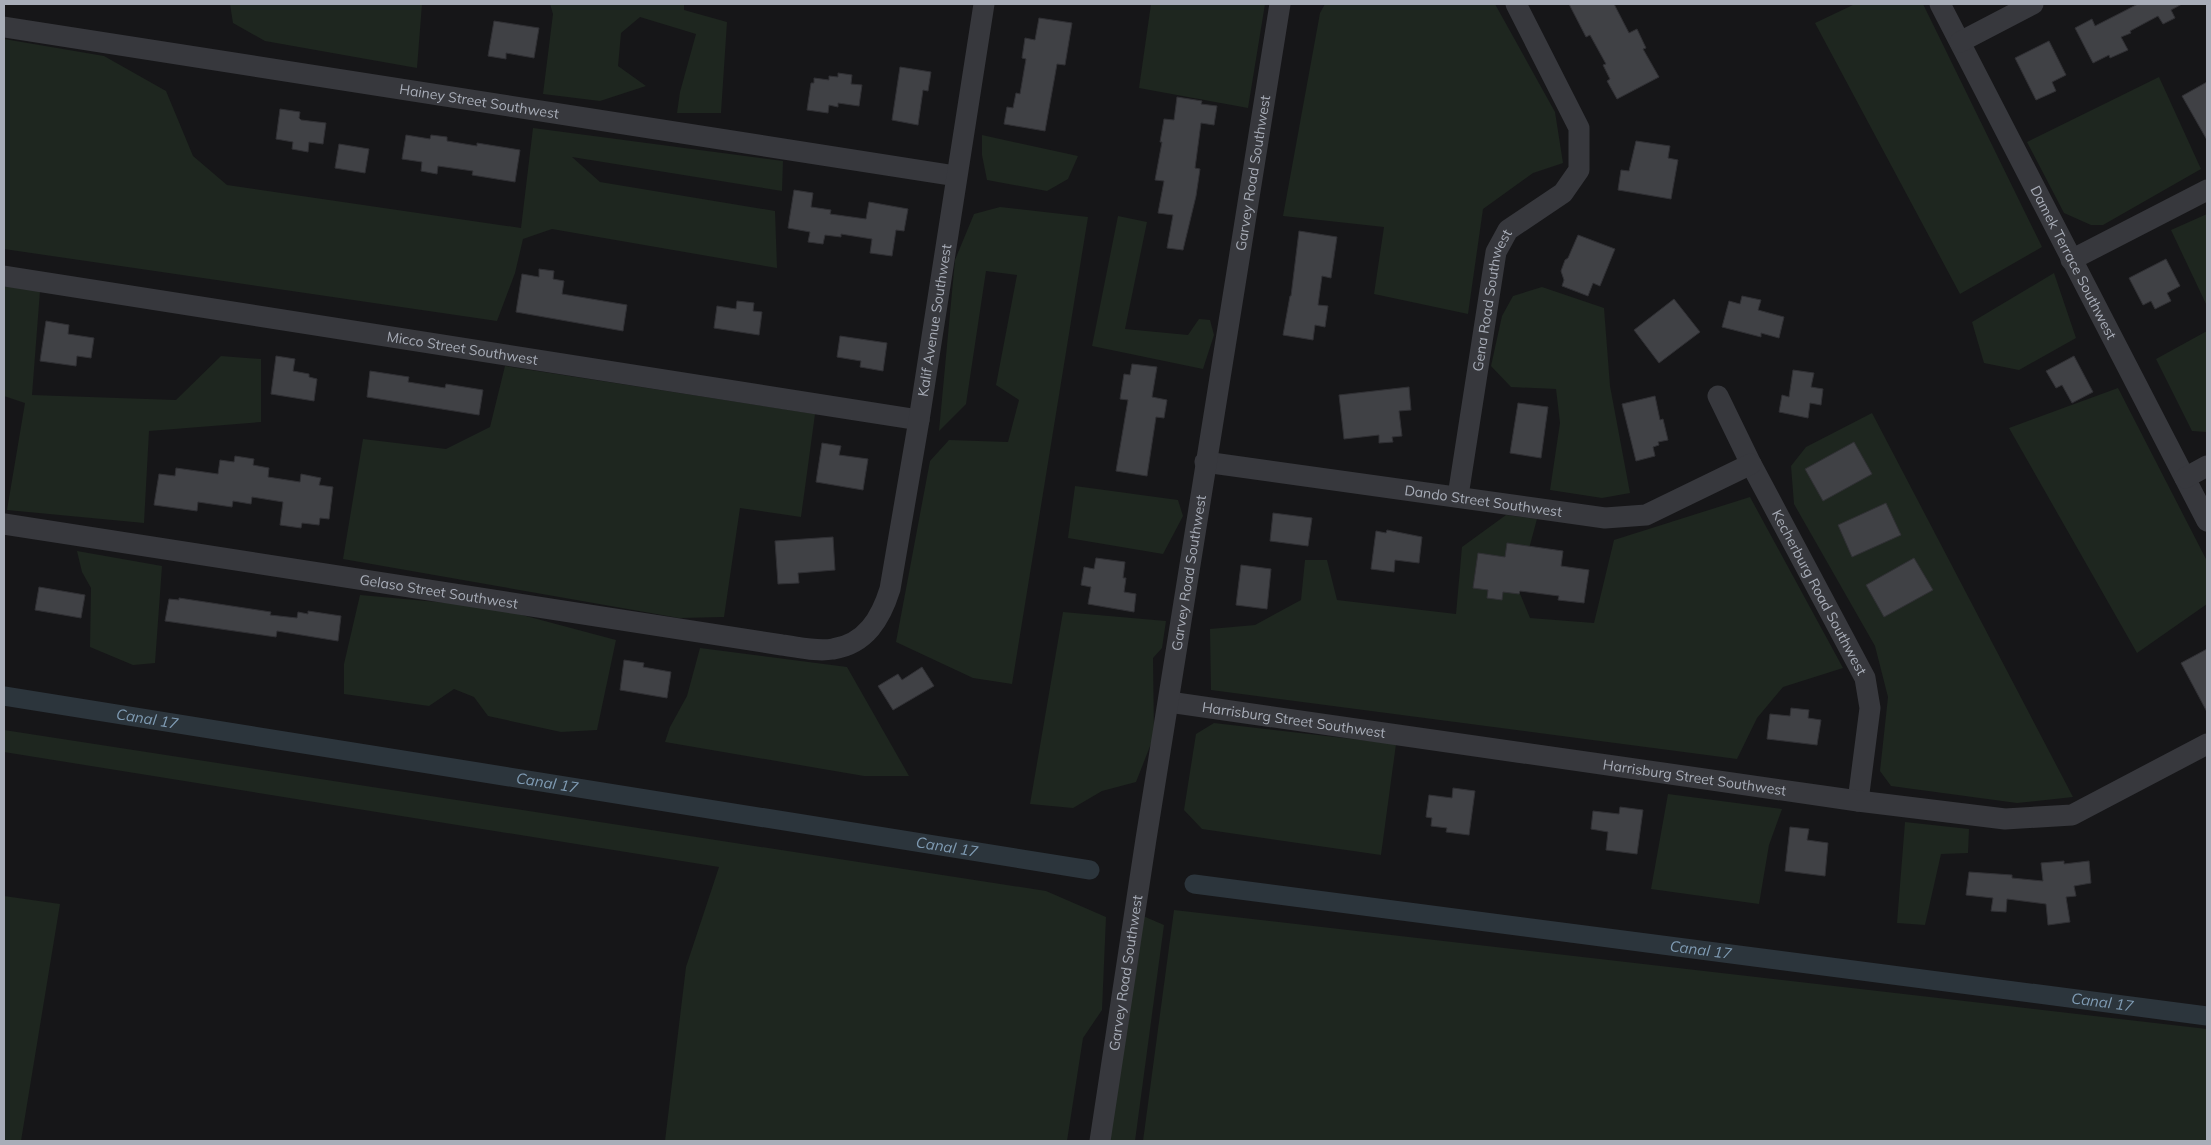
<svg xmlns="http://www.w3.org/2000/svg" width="2211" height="1145" font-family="Mulish,sans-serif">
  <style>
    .green { fill: #1e261f }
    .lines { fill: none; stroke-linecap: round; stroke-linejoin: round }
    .canal { stroke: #2c353c; stroke-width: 19 }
    .building { fill: #404145; stroke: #303034 }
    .street { stroke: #37383d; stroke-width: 21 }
    .labels { text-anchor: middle; stroke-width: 5; stroke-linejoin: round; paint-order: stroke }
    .street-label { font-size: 14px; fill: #a8adb8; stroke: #111113 }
    .water-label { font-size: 15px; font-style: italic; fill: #7f9bb3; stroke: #111113 }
  </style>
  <rect width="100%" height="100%" fill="#161618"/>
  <path class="green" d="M230,4H422L417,68L265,41L233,23Z
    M550,4H684V10L727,22L721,113H677L680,92L696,34L640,17L621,33L618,66L646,86L600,101L543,94L553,14Z
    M1151,4H1265L1248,108L1139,88Z
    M1325,4H1495L1555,112L1563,163L1533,173L1483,209L1468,314L1374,294L1384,227L1283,216L1320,13Z
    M1855,4H1923L2042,247L1960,294L1815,23Z
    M4,39L104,56L166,91L193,156L227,185L521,228L533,128L783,161L782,191L572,157L600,182L775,211L777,268L552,229L523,239L515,273L497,321L4,249Z
    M2159,77L2201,169L2103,225H2091L2064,213L2027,142Z
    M982,135L1078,156L1068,179L1047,191L987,180L982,155Z
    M1000,207L1088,217L1012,684L973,678L896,642L930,461L949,440L1008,442L1019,400L996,385L1017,275L986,271L966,404L939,431L955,260L974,214Z
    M2207,214V306L2171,230Z
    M1118,216L1147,222L1125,329L1188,335L1199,319L1210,320L1214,335L1203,369L1092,346Z
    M2054,273L2076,338L2019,370L1984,363L1972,322Z
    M4,286L40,291L32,395L176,400L221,356L261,359V422L149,431L144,523L7,510L25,403L4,396Z
    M1542,287L1604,308L1610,386L1630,493L1602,498L1550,490L1560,423L1556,389L1511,387L1491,366L1502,316L1513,296Z
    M2207,331V432L2192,431L2156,359Z
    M505,366L815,414L801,517L740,508L724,617L679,618L343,559L363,439L446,449L490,427Z
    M2118,388L2207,561V604L2137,653L2009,428Z
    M1872,413L2073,797L2017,803L1891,786L1880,771L1888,697L1875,646L1794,504L1791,466L1806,447Z
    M1075,486L1178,500L1183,516L1163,554L1068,538Z
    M1750,497L1843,668L1783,687L1757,718L1737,759L1211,690L1210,629L1255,625L1301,600L1305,560H1327L1337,600L1456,614L1462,547L1506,515L1537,519L1518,589L1530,618L1594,623L1614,540Z
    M77,551L162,566L155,663L133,665L90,647L91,588L82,572Z
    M360,595L492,607L616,640L597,730L561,732L488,716L474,697L454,689L429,706L344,694V664Z
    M1063,612L1166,621L1162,648L1153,658L1154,736L1136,782L1102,791L1073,808L1030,804Z
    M700,648L847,667L909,776H864L665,742L670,727L687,696Z
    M1214,723L1396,744L1381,855L1202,829L1184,810L1196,734Z
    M4,730L1046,891L1106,917L1102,1010L1083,1038L1067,1141H665L686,967L719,867L4,752Z
    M1668,794L1782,809L1769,845L1759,904L1651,889Z
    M1905,822L1969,829L1968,853L1941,854L1925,925L1897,923Z
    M4,896L60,904L21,1141H4Z
    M1174,910L2207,1029V1141H1143Z
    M1143,916L1164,925L1135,1141H1109Z"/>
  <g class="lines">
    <g class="canal">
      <path id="s1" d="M4,696L1090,870"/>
      <path id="s2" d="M1194,884L2207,1016"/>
    </g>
  </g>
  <path class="building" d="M1569,4H1614L1629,33L1637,29L1646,48L1643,49L1659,77L1617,99L1607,81L1610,79L1603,65L1606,64L1590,35L1586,37Z
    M2138,4H2182L2171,10L2175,18L2163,24L2158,16L2130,31L2131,33L2121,37L2128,50L2110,58L2109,55L2093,63L2075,28L2092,19L2095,26Z
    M1039,18L1072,23L1065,65L1057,64L1045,131L1004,124L1007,107L1013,108L1016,93L1020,94L1026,59L1022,58L1025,38L1035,40Z
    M494,21L539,28L534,58L506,53V59L488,56Z
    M2049,41L2066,75L2052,82L2056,91L2036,100L2015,58Z
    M900,67L931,72L928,91L923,90L918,125L892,120Z
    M838,73L852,75L851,84L862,85L859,106L838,103V107L829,105L828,113L807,110L811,83H814V78L829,80V76L838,77Z
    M2207,82V140L2182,96Z
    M1177,97L1202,101L1201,104L1217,106L1214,125L1201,123L1195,168L1200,169L1196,196L1183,250L1167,248L1173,215L1158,213L1164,181L1155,180L1162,142H1160L1164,119L1174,120Z
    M280,109L300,112L299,118L301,120L326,123L323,144L309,142L308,152L292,149L293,142L276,139Z
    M406,135L430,139L431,135L447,137V141L477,146V143L520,150L515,182L472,175L473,171L438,166L437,174L421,171L422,162L402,159Z
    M1636,141L1670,146L1668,158L1678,160L1671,199L1618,190L1621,170L1629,171Z
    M339,144L369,149L365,173L335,168Z
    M794,190L813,193L811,207L831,210L830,214L866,219L869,202L908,209L904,231L896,230L892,256L870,253L872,239L841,234V237L825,235L823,244L808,242L810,232L788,228Z
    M1299,231L1337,237L1331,278L1322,276L1318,305L1328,306L1325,327L1315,325L1313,340L1283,335L1290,296H1291Z
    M1578,235L1615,249L1600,286L1593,283L1588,296L1562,286L1564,280L1561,271L1565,260L1568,258Z
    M2166,259L2180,286L2167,293L2171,301L2155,309L2151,301L2143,305L2129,278Z
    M539,269L554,271L553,279L564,281L562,294L627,305L623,331L516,312L522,274L539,277Z
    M1742,296L1761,300L1758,310L1784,317L1779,338L1761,333V337L1722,327L1729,301L1740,304Z
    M1674,299L1700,332L1659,363L1634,330Z
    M737,301L754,303L753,311L762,312L759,335L714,328L717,306L736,309Z
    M46,321L69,325L68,334L94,338L91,358L77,356L76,366L40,361Z
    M840,336L887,343L883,371L860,367L861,361L837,357Z
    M276,356L295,359L293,371L309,374V377L317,379L314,401L271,394Z
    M2074,356L2093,392L2072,403L2062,385L2056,388L2046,371Z
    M1132,364L1157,367L1152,397L1167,400L1164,418L1156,417L1147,476L1116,471L1128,400L1120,399L1124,374L1130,375Z
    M1793,370L1814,373L1811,387L1823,389L1821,405L1810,403L1808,418L1779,412L1782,395L1789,397Z
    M370,371L409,377L408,382L445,388L446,384L483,390L479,415L367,397Z
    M1409,387L1411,410L1399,411L1402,436L1392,437L1393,442L1379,443V435L1344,439L1339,395Z
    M1655,396L1660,420L1663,419L1668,440L1658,442L1659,445L1653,447L1655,456L1636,461L1622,404Z
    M1518,403L1548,407L1541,458L1510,453Z
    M1854,442L1872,474L1823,501L1805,469Z
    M822,443L841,446L839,455L868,459L863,490L816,482Z
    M235,456L254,459L253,465L269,468L268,477L300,482L301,474L321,478L319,485L333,487L329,519L320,518L319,525L302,523L301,528L280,525L283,502L252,497L251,504L233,501L232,507L198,502L197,511L154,505L159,474L175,476L176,468L218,474L220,460L234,462Z
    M1886,503L1901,535L1852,557L1838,525Z
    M1273,513L1312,518L1308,546L1270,541Z
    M1387,530L1422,537L1419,563L1395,560L1394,572L1371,569L1376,531L1386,533Z
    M833,537L835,570L798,573L799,583L778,584L775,541Z
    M1507,543L1563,551L1561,566L1589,570L1584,603L1558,600L1559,596L1520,591L1519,594L1503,592L1502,600L1487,598L1488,590L1473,588L1478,553L1505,557Z
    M1096,558L1125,562L1123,578H1126L1124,592L1136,594L1134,612L1088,604L1091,587L1081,585L1084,567L1094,569Z
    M1914,558L1933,590L1884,617L1866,585Z
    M1241,565L1271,569L1267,609L1236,605Z
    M39,587L85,595L81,618L35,610Z
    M179,598L271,612L270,615L297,618L298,612L308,614V611L341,616L338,641L277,631L276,637L165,621L169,599L179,600Z
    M2207,649V712L2181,663Z
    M624,660L644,663L643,667L671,672L667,698L620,690Z
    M922,667L934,686L893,710L878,686L898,674L902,680Z
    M1791,708L1809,710L1808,718L1821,720L1817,745L1767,739L1770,714L1790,716Z
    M1453,788L1475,791L1469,835L1446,832L1447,828L1431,826L1432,818L1426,817L1429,795L1452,798Z
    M1620,807L1643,810L1637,854L1606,850L1608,832L1591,829L1593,811L1619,814Z
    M1790,827L1809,829L1807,840L1828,843L1825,876L1785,871Z
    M2064,861V864L2089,861L2091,883L2074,886L2076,896L2066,897L2070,922L2048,925L2046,904L2007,899L2006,912L1991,911L1993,898L1966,895L1969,872L2012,875V878L2043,881L2041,863Z"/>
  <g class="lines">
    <g class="street">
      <path id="s3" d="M1940,4L2207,521"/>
      <path id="s4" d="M4,27L956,176"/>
      <path d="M1960,42L2033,4"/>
      <path d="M2071,260L2207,190"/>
      <path id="s5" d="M4,276L919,420"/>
      <path id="s6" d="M1718,396L1751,464L1865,678L1870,708L1858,801"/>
      <path id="s7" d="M1205,462L1605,518L1646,515L1751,464"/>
      <path d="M2185,478L2207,466"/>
      <path id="s8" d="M1458,496L1496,252L1508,230L1563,193L1579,170V128L1516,4"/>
      <path id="s9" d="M4,524L782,645C798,647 817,652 833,649C866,644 881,618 890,589L919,420L984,4"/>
      <path id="s10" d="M1169,702L1858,801L2005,819L2072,815L2207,744"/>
      <path id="s11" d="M1100,1141L1146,839L1280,4"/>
    </g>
  </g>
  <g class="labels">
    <g class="street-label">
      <text dy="5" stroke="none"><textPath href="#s4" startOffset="481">Hainey Street Southwest</textPath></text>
      <text dy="5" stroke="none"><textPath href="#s11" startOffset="980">Garvey Road Southwest</textPath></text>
      <text dy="5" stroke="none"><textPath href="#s3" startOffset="291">Damek Terrace Southwest</textPath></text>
      <text dy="5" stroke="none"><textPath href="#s8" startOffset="199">Gena Road Southwest</textPath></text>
      <text dy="5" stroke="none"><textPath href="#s9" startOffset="1199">Kalif Avenue Southwest</textPath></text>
      <text dy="5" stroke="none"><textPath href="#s5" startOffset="464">Micco Street Southwest</textPath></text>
      <text dy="5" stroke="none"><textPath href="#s7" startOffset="281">Dando Street Southwest</textPath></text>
      <text dy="5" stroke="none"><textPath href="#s11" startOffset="575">Garvey Road Southwest</textPath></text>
      <text dy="5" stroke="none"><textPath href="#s9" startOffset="440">Gelaso Street Southwest</textPath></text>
      <text dy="5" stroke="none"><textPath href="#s6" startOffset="221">Kecherburg Road Southwest</textPath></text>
      <text dy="5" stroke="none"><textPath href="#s10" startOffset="126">Harrisburg Street Southwest</textPath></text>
      <text dy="5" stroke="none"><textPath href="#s10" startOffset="531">Harrisburg Street Southwest</textPath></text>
      <text dy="5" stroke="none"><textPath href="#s11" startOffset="170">Garvey Road Southwest</textPath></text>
    </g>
    <g class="water-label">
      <text dy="5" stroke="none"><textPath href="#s1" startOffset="145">Canal 17</textPath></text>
      <text dy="5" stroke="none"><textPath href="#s1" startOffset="550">Canal 17</textPath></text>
      <text dy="5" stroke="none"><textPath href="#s1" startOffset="955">Canal 17</textPath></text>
      <text dy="5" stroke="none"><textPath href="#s2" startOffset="511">Canal 17</textPath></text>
      <text dy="5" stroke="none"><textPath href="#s2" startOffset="916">Canal 17</textPath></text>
    </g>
  </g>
  <rect width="2211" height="1145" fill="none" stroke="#a8adb8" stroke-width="10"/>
</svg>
